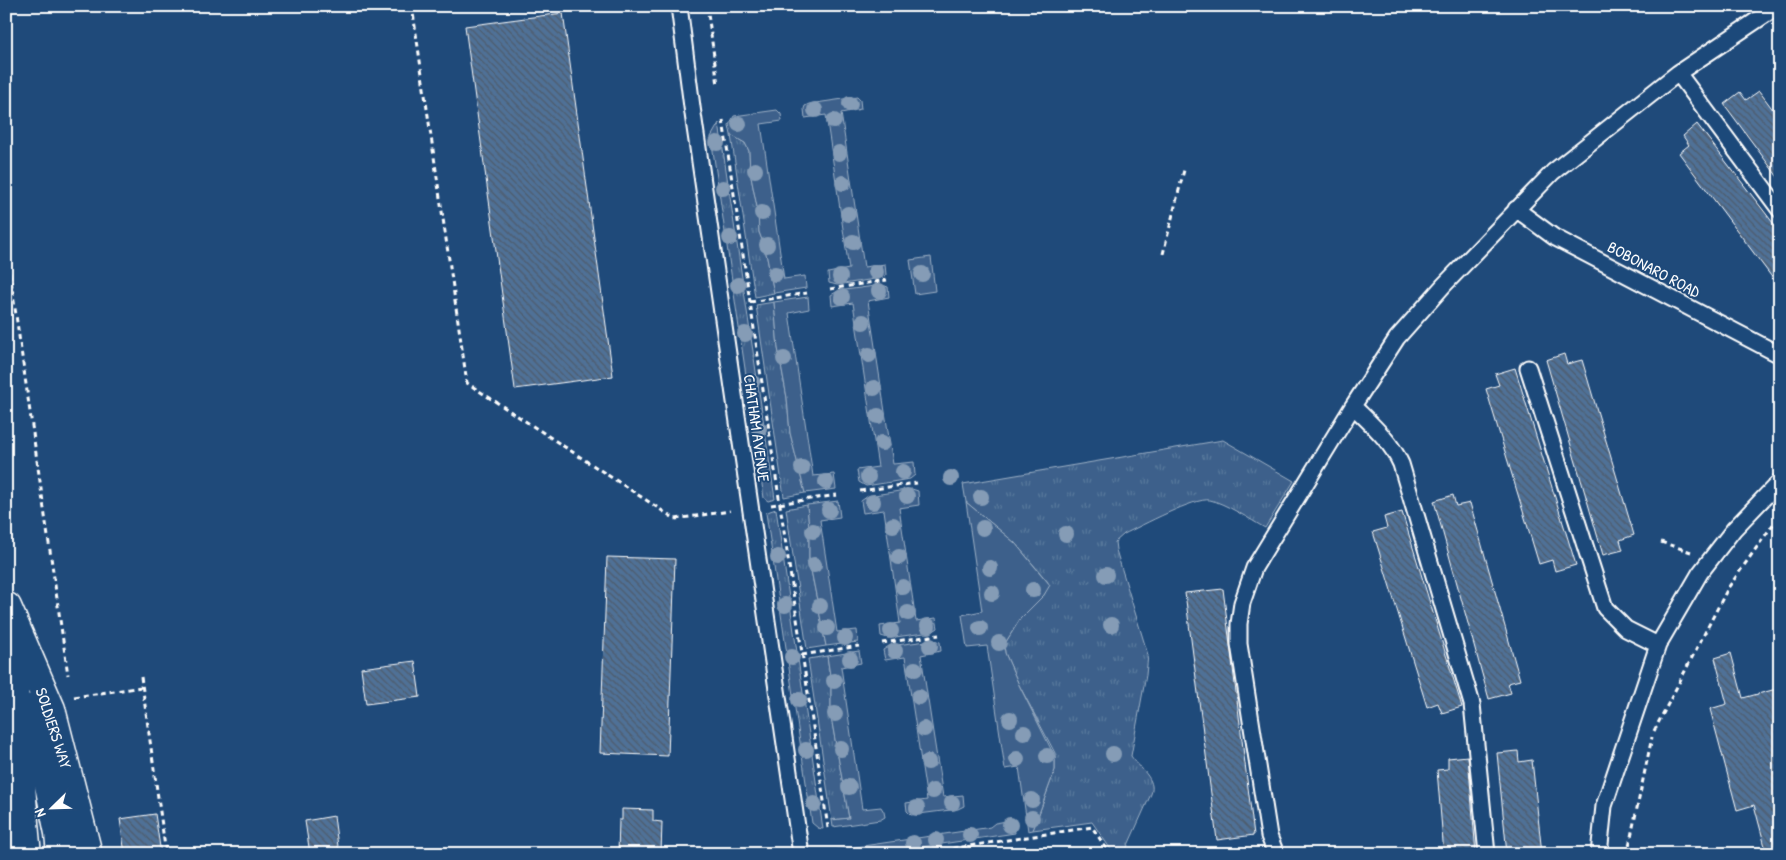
<svg xmlns="http://www.w3.org/2000/svg" width="1786" height="860" font-family="'Patrick Hand',sans-serif">
  <style>
    .grass { fill: url(#grass-tufts); stroke: #9eb0c5 }
    .green { fill: #3c618b; stroke: #9eb0c5 }
    .building { fill: url(#building-back-hatch); stroke: #fff }
    .lines { fill: none; stroke-linecap: round; stroke-linejoin: round }
    .lane-casing { stroke: #fff; stroke-width: 19 }
    .street-casing { stroke: #fff; stroke-width: 31 }
    .path { stroke: #fff; stroke-width: 3; stroke-dasharray: 5 4; stroke-linecap: butt }
    .lane { stroke: #1f4a7a; stroke-width: 15 }
    .street { stroke: #1f4a7a; stroke-width: 28 }
    .tree { fill: #859cb6 }
    .labels { text-anchor: middle; stroke-width: 4; stroke-linejoin: round; paint-order: stroke }
    .street-label { font-size: 16px; fill: #fff; stroke: #1f4a7a }
  </style>
  <defs>
    <pattern id="grass-tufts" width="24" height="20" patternUnits="userSpaceOnUse" patternTransform="scale(1.25)"><rect width="24" height="20" fill="#3c618b"/><path d="M3 7l-1-3M5 7V3M7 7l1-3M15 17l-1-3M17 17v-4M19 17l1-3" fill="none" stroke="#59799c"/></pattern>
    <pattern id="building-back-hatch" width="6" height="6" patternUnits="userSpaceOnUse" patternTransform="scale(1.25)"><rect width="6" height="6" fill="#507197"/><path d="M-1 5l2 2M0 0l6 6M5-1l2 2" fill="none" stroke="#4e5b6a"/></pattern>
  </defs>
  <rect width="100%" height="100%" fill="#1f4a7a"/>
  <filter id="ink" filterUnits="userSpaceOnUse"><feTurbulence type="fractalNoise" baseFrequency=".02" numOctaves="2"/><feDisplacementMap in="SourceGraphic" scale="10" xChannelSelector="R" yChannelSelector="G"/><feConvolveMatrix kernelMatrix="1 2 1 2 8 2 1 2 1" color-interpolation-filters="sRGB"/></filter>
  <g filter="url(#ink)">
    <path class="grass" d="M719,123L775,499L768,501L764,498L711,137Z
      M731,135L745,143L749,151L750,172L758,212L759,232L765,248L774,293L755,297Z
      M774,302L778,348L787,398L790,433L805,493L784,497L756,305Z
      M1223,440L1294,481L1265,528C1251,520 1225,503 1210,500C1195,497 1141,526 1124,534L1115,542L1116,550L1148,655L1146,675L1131,756C1139,768 1157,779 1151,794L1124,854H1114L1092,822L1033,830L1055,770V753L1019,685L1005,653L1004,645L1020,619L1044,595L1048,582L1015,543L966,502L963,484Z
      M807,505L809,527V560L826,646L807,649L786,509Z
      M776,509L823,829L818,828L812,823L766,513L770,511Z
      M827,656L831,682V717L849,818L832,820L808,659Z"/>
    <path class="green" d="M857,97L860,100L861,109L841,113L864,267L885,264L886,275L881,278L837,285L829,283L828,273L849,269L826,115L805,118L804,109L805,106L809,104Z
      M777,110L781,114L782,121L761,124L784,279L805,276L806,288L774,293L765,248L759,232L758,212L750,172L749,151L745,143L731,135L729,125L734,116Z
      M931,257L935,291L915,294L910,260Z
      M882,285L888,287L889,297L868,301L893,464L914,462L915,475L910,479L866,486L859,482L857,470L878,467L853,303L832,306L831,295L838,291Z
      M808,297L809,309L789,313L813,476L834,474L836,489L805,493L790,433L787,398L778,348L774,302Z
      M912,489L918,491L919,505L899,508L916,621L936,618L938,628L932,632L888,638L881,636L880,626L900,623L884,510L863,513L861,501L868,496Z
      M838,501L840,517L820,520L837,632L857,630L858,642L826,646L809,560V527L807,505Z
      M966,502L1015,543L1050,585L1044,595L1020,619L1004,645L1005,653L1019,685L1055,757V770L1033,830L1028,831L1019,767L1005,769L987,646L967,648L962,615L982,611Z
      M934,640L940,642L941,651L921,655L943,797L963,795L964,806L958,809L911,815L907,811L906,803L927,800L905,657L885,660L883,650L889,646Z
      M859,651L861,663L841,667L862,809L881,807L884,812L885,817L880,820L833,827L832,820L849,818L831,717V682L827,656Z
      M1013,820L1015,833L875,854H837L836,850L985,828L990,827L995,823Z"/>
    <path class="building" d="M563,13L613,376L515,389L465,26Z
      M1759,91L1780,119V180L1724,104L1740,92L1746,100Z
      M1697,124L1780,232V288L1679,153L1689,145L1683,136Z
      M1564,354L1567,364L1582,360L1634,535L1620,540L1623,550L1603,555L1546,360Z
      M1515,368L1576,565L1555,571L1552,560L1539,564L1486,389L1499,385L1495,374Z
      M1453,495L1456,506L1470,503L1520,680L1508,683L1511,693L1489,699L1434,501Z
      M1402,512L1462,707L1442,713L1438,703L1427,707L1373,532L1387,528L1384,517Z
      M607,557L675,559L668,756L600,753Z
      M1223,589L1254,835L1217,840L1185,593Z
      M1731,653L1743,698L1780,688V854H1767L1754,805L1737,810L1710,709L1727,704L1715,658Z
      M415,661L420,697L366,704L361,668Z
      M1518,751L1519,762L1532,760L1542,854H1507L1497,753Z
      M1468,756L1476,854H1444L1437,770L1448,769V758Z
      M622,809L653,810V821L662,822L661,854H618L619,820H622Z
      M155,814L161,854H125L120,819Z
      M334,816L339,854H310L305,821Z"/>
    <g class="lines">
      <g class="lane-casing">
        <path id="lane" d="M679,6L692,107L801,854
          M1678,73L1780,210
          M1516,209L1554,237L1780,355
          M1528,368L1605,608L1626,629L1658,645
          M1353,406C1371,424 1390,440 1401,464L1472,704L1487,854
          M1276,854L1269,836L1239,644V624L1242,603L1254,568L1353,406L1397,338L1444,285L1553,172L1678,73L1778,6
          M1599,854L1604,806L1658,645L1700,573L1734,529L1780,481"/>
      </g>
      <g class="street-casing">
        <path id="street" d="M7,607L51,709L88,854
          M9,633C17,707 19,780 27,854
          M33,708L59,833L61,854"/>
      </g>
      <path class="path" d="M412,6L467,383L675,519L730,511
        M707,6L718,85
        M723,120L828,828
        M6,246L68,675
        M1163,254L1184,170
        M830,289L887,280
        M750,302L807,293
        M860,491L917,483
        M771,505L837,495
        M1661,542L1691,552
        M882,643L939,635
        M802,655L859,646
        M141,677L166,854
        M74,697L142,687
        M1654,731L1728,588L1774,523
        M950,849L952,854
        M831,851L832,854
        M917,854L1092,827L1110,854
        M1629,854V846L1652,737"/>
      <use href="#lane" class="lane"/>
      <use href="#street" class="street"/>
    </g>
    <g class="tree">
      <circle cx="850" cy="104" r="8"/>
      <circle cx="815" cy="110" r="8"/>
      <circle cx="834" cy="121" r="8"/>
      <circle cx="739" cy="124" r="8"/>
      <circle cx="717" cy="143" r="8"/>
      <circle cx="839" cy="153" r="8"/>
      <circle cx="755" cy="170" r="8"/>
      <circle cx="843" cy="183" r="8"/>
      <circle cx="723" cy="188" r="8"/>
      <circle cx="762" cy="213" r="8"/>
      <circle cx="848" cy="214" r="8"/>
      <circle cx="730" cy="238" r="8"/>
      <circle cx="853" cy="242" r="8"/>
      <circle cx="767" cy="245" r="8"/>
      <circle cx="876" cy="272" r="8"/>
      <circle cx="775" cy="274" r="8"/>
      <circle cx="922" cy="274" r="8"/>
      <circle cx="840" cy="277" r="8"/>
      <circle cx="738" cy="285" r="8"/>
      <circle cx="879" cy="291" r="8"/>
      <circle cx="842" cy="297" r="8"/>
      <circle cx="863" cy="322" r="8"/>
      <circle cx="745" cy="334" r="8"/>
      <circle cx="869" cy="355" r="8"/>
      <circle cx="784" cy="359" r="8"/>
      <circle cx="752" cy="382" r="8"/>
      <circle cx="874" cy="388" r="8"/>
      <circle cx="878" cy="416" r="8"/>
      <circle cx="759" cy="429" r="8"/>
      <circle cx="882" cy="443" r="8"/>
      <circle cx="802" cy="468" r="8"/>
      <circle cx="903" cy="472" r="8"/>
      <circle cx="868" cy="477" r="8"/>
      <circle cx="951" cy="478" r="8"/>
      <circle cx="826" cy="482" r="8"/>
      <circle cx="907" cy="496" r="8"/>
      <circle cx="981" cy="497" r="8"/>
      <circle cx="873" cy="502" r="8"/>
      <circle cx="829" cy="510" r="8"/>
      <circle cx="893" cy="525" r="8"/>
      <circle cx="983" cy="528" r="8"/>
      <circle cx="813" cy="531" r="8"/>
      <circle cx="1066" cy="534" r="8"/>
      <circle cx="778" cy="557" r="8"/>
      <circle cx="899" cy="557" r="8"/>
      <circle cx="814" cy="565" r="8"/>
      <circle cx="990" cy="568" r="8"/>
      <circle cx="1106" cy="575" r="8"/>
      <circle cx="903" cy="587" r="8"/>
      <circle cx="1033" cy="590" r="8"/>
      <circle cx="992" cy="593" r="8"/>
      <circle cx="785" cy="605" r="8"/>
      <circle cx="820" cy="606" r="8"/>
      <circle cx="908" cy="613" r="8"/>
      <circle cx="1111" cy="625" r="8"/>
      <circle cx="928" cy="626" r="8"/>
      <circle cx="827" cy="628" r="8"/>
      <circle cx="980" cy="628" r="8"/>
      <circle cx="891" cy="631" r="8"/>
      <circle cx="845" cy="638" r="8"/>
      <circle cx="999" cy="643" r="8"/>
      <circle cx="930" cy="646" r="8"/>
      <circle cx="895" cy="651" r="8"/>
      <circle cx="792" cy="657" r="8"/>
      <circle cx="850" cy="659" r="8"/>
      <circle cx="915" cy="669" r="8"/>
      <circle cx="834" cy="681" r="8"/>
      <circle cx="919" cy="697" r="8"/>
      <circle cx="799" cy="700" r="8"/>
      <circle cx="835" cy="714" r="8"/>
      <circle cx="1010" cy="719" r="8"/>
      <circle cx="924" cy="729" r="8"/>
      <circle cx="1024" cy="733" r="8"/>
      <circle cx="841" cy="749" r="8"/>
      <circle cx="806" cy="750" r="8"/>
      <circle cx="1113" cy="754" r="8"/>
      <circle cx="1047" cy="756" r="8"/>
      <circle cx="1017" cy="759" r="8"/>
      <circle cx="928" cy="762" r="8"/>
      <circle cx="849" cy="787" r="8"/>
      <circle cx="933" cy="791" r="8"/>
      <circle cx="1032" cy="800" r="8"/>
      <circle cx="952" cy="803" r="8"/>
      <circle cx="814" cy="804" r="8"/>
      <circle cx="917" cy="808" r="8"/>
      <circle cx="1032" cy="818" r="8"/>
      <circle cx="1010" cy="825" r="8"/>
      <circle cx="970" cy="835" r="8"/>
      <circle cx="936" cy="840" r="8"/>
      <circle cx="913" cy="843" r="8"/>
    </g>
  </g>
  <g class="labels">
    <g class="street-label">
      <text transform="translate(1654 269) rotate(28)" y="6">BOBONARO ROAD</text>
      <text transform="translate(757 428) rotate(82)" y="6">CHATHAM AVENUE</text>
      <text transform="translate(54 728) rotate(72)" y="6">SOLDIERS WAY</text>
    </g>
  </g>
  <rect width="1786" height="860" fill="none" stroke="#1f4a7a" stroke-width="25"/>
  <rect x="12" y="12" width="1761" height="835" fill="none" stroke="#fff" stroke-width="2" filter="url(#ink)"/>
  <g transform="translate(52 808) rotate(247)" stroke="#1f4a7a" stroke-width="4" paint-order="stroke">
  <path d="M0-4L9 19L0 12L-9 19Z" fill="#ffffff"/>
  <text y="-8" font-size="14" font-weight="bold" text-anchor="middle" fill="#ffffff">N</text>
  </g>
</svg>
